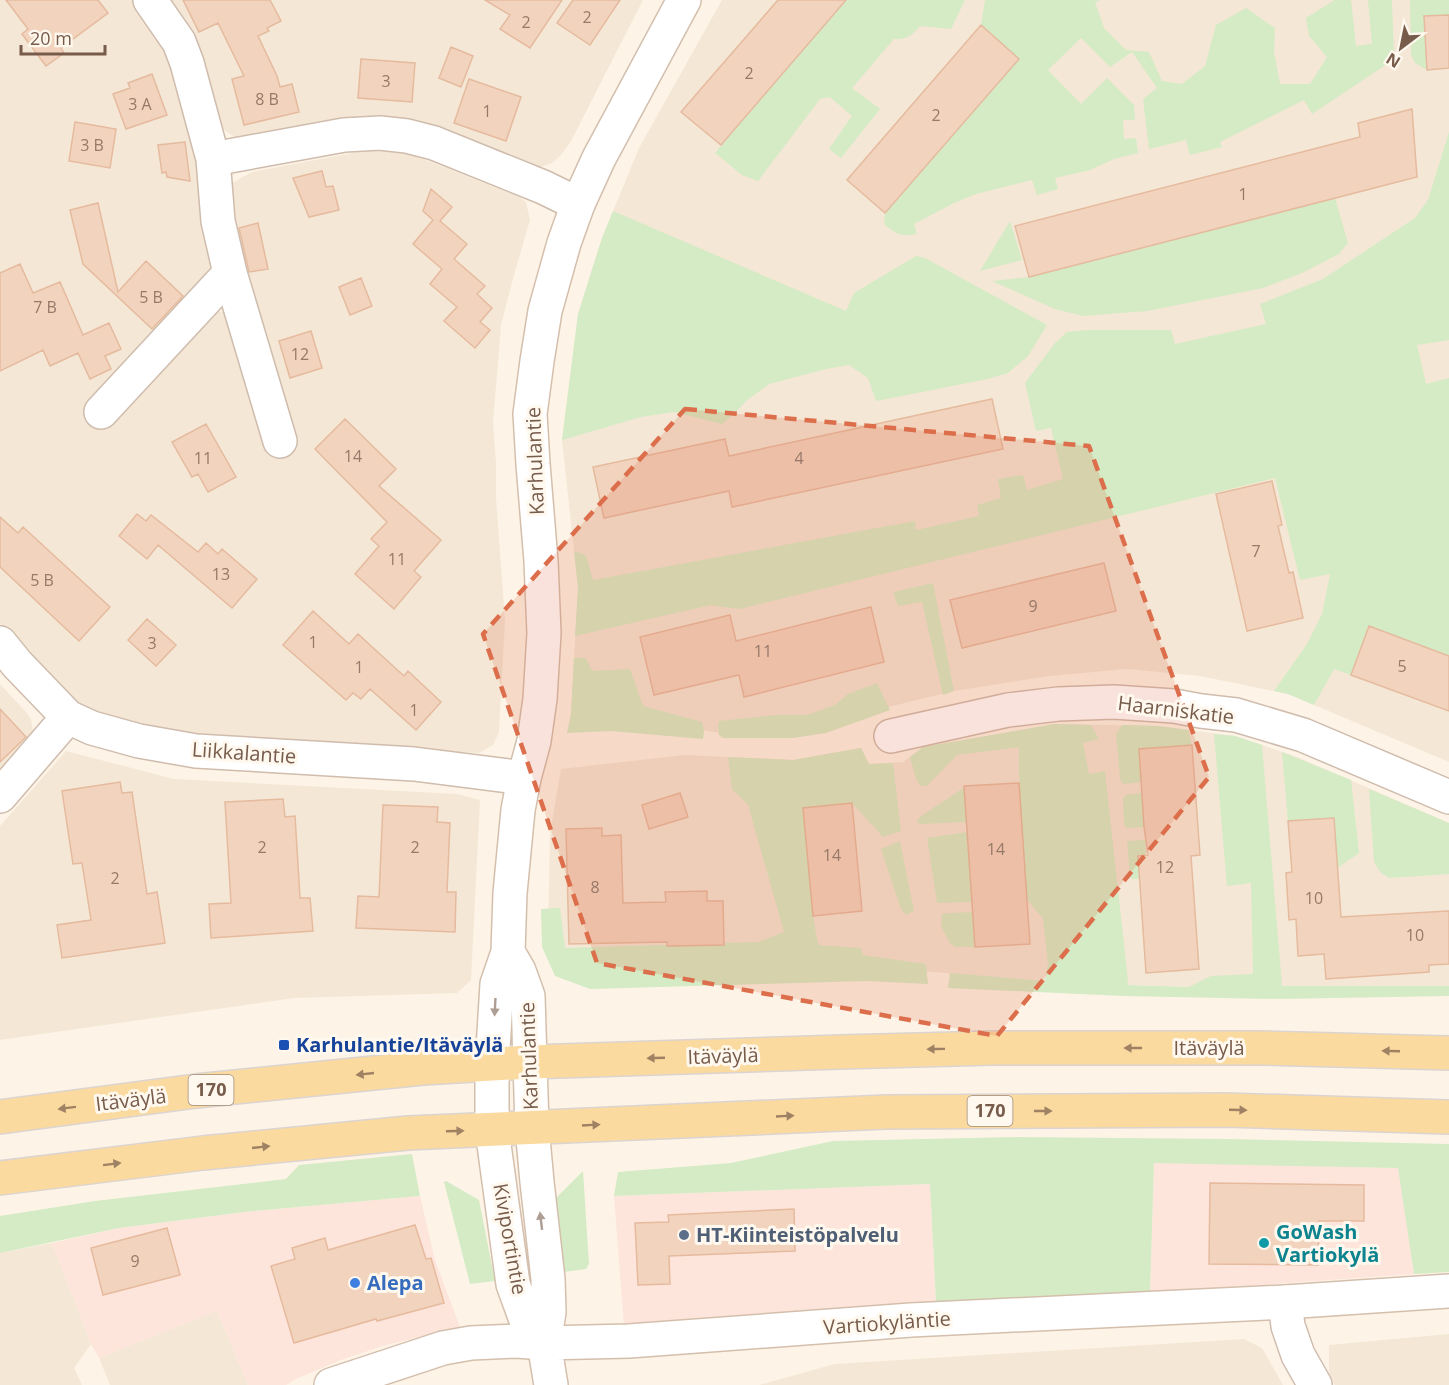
<svg xmlns="http://www.w3.org/2000/svg" width="1449" height="1385" font-family="'Open Sans',sans-serif">
  <style>
    .residential { fill: #f4e7d5 }
    .commercial { fill: #fde5db }
    .green { fill: #d4ebc5 }
    .building { fill: #f2d4be; stroke: #e5ba9e; stroke-width: 1.5 }
    .lines { fill: none; stroke-linecap: round; stroke-linejoin: round }
    .street-casing { stroke: #cfbcad; stroke-width: 36 }
    .secondary-casing { stroke: #d4bfad; stroke-width: 36 }
    .primary-casing { stroke: #dcd4d0; stroke-width: 36 }
    .street { stroke: #fff; stroke-width: 33 }
    .secondary { stroke: #fff; stroke-width: 33 }
    .primary { stroke: #fbda9f; stroke-width: 33 }
    .oneway { fill: #ad9d93 }
    .oneway2 { fill: #9f8164 }
    .marked { fill: #dc6e4c; fill-opacity: 0.2; stroke: #dc6e4c; stroke-width: 4.5; stroke-dasharray: 12 8; stroke-linejoin: round }
    .transit-dot { fill: #1a4fb4; stroke: #fff8ee; stroke-width: 2 }
    .service-dot { fill: #5c6f8a; stroke: #fff8ee; stroke-width: 2 }
    .culture-dot { fill: #0f9aa8; stroke: #fff8ee; stroke-width: 2 }
    .shop-dot { fill: #3f7fe0; stroke: #fff8ee; stroke-width: 2 }
    .labels { text-anchor: middle; stroke-width: 6; stroke-linejoin: round; paint-order: stroke }
    .number-label { font-size: 16px; fill: #967968 }
    .shield { fill: #fff8ee; stroke: #a08a7c; stroke-width: 1.5 }
    .shield-label { font-size: 18px; font-weight: bold; fill: #775b4b }
    .street-label { font-size: 20px; fill: #775b4b; stroke: #fff8ee }
    .transit-label { font-size: 20px; font-weight: bold; fill: #164399; stroke: #fff8ee; text-anchor: start }
    .culture-label { font-size: 20px; font-weight: bold; fill: #0d838f; stroke: #fff8ee; text-anchor: start }
    .service-label { font-size: 20px; font-weight: bold; fill: #4e5e75; stroke: #fff8ee; text-anchor: start }
    .shop-label { font-size: 20px; font-weight: bold; fill: #366cbe; stroke: #fff8ee; text-anchor: start }
  </style>
  <rect width="100%" height="100%" fill="#fdf4e7"/>
  <path class="residential" d="M0,0H136L170,55L192,111L212,279L85,419L98,430L206,311L226,312L249,300L228,193L232,183L252,172L358,152L387,149L403,151L517,196L526,202L530,220L514,275L501,325L493,423L496,463V498L505,620L499,732L493,745L479,753L214,739L103,720L62,690L0,624Z
    M166,0H643L570,143L560,156L552,163L541,167L431,128L237,139L223,129L219,121Z
    M722,0H1449V762L1288,694L1200,676L1127,669L1049,676L954,691L868,712L730,734L571,713L578,588L562,440L578,314L602,238L639,148Z
    M0,684L26,712L31,719L33,731L31,740L0,777Z
    M1055,724L1158,726L1235,736L1295,756L1449,823V986L1189,987L1066,983L909,970L576,975L548,933L550,833L561,769L685,755L793,760L861,748L869,764L903,762L923,747Z
    M66,751L174,779L457,794L480,800L471,980L457,993L294,998L0,1040V826Z
    M52,1243L91,1344L74,1368L82,1385H0V1253Z
    M217,1311L248,1385H110L99,1358Z
    M1449,1334V1385H1335L1329,1375V1345Z
    M1244,1339L1262,1348L1283,1385H759L835,1364Z"/>
  <path class="commercial" d="M1154,1162L1399,1168L1414,1274L1150,1293Z
    M930,1184L936,1303L624,1327L614,1196Z
    M420,1196L435,1260L460,1327L383,1346L341,1360L298,1378L286,1385H248L217,1311L99,1358L91,1344L52,1243L119,1228L244,1212Z"/>
  <path class="green" d="M846,0H965L951,29L920,26C912,35 907,40 894,39L852,88L880,109L841,158L829,149L852,116L830,97L820,99L758,181L742,175L715,153Z
    M985,0H1101L1095,2L1104,28L1126,50L1149,52L1162,81L1182,84L1205,66L1216,25L1246,8L1275,28L1274,52L1280,84H1310L1327,57L1309,36L1306,18L1333,1L1334,0H1351L1356,46L1372,44L1368,0H1392L1394,56L1390,62L1312,114L1304,100L1220,142L1222,147L1190,155L1186,140L1149,149L1143,99L1157,88L1132,52L1110,67L1081,38L1048,70L1081,104L1107,78L1134,105L1135,120H1123L1124,139L1136,138L1138,153L1114,159L1090,170L1055,178L1058,189L1037,195L1032,180L976,194L954,203L914,224L917,234C901,237 896,234 884,224L885,213L1019,59L981,25Z
    M1410,0H1449V15L1424,16L1427,70L1415,63L1411,55Z
    M1449,132V340L1417,345L1426,384L1449,378V656L1369,627L1351,675L1334,669L1314,705L1288,694L1274,691L1307,644L1322,614L1330,574L1300,580L1275,478L740,609L723,607L711,605L575,636L578,588L574,551L586,555L593,580L915,521L916,530L979,516L977,505L1001,498L998,479L1023,475L1027,490L1063,479L1051,428L1036,431L1025,383L1055,343L1067,332L1087,330H1171L1175,344L1266,324L1260,304L1323,279L1415,218L1428,200Z
    M1335,198L1348,243L1339,254L1302,273L1263,288L1147,311L1083,316L1055,309L992,281L1029,277Z
    M613,211L846,311L854,293L916,256L925,258L1047,325L1028,356L1008,373L988,379L876,401L868,378L849,365L826,369L769,384L747,400L734,414L722,424L674,412L641,417L562,440L578,314L602,238Z
    M1010,221L1022,260L980,271Z
    M933,583L954,691L943,695L922,602L898,606L893,592Z
    M574,658H586L592,671L630,669L643,706L702,722L704,731L703,739L611,731L567,733L571,713Z
    M877,683L890,710L826,733L793,738H723L719,735L718,725L719,721L775,715H807L835,705L848,694Z
    M1055,724L1091,725L1099,739L1083,743L1089,774L1105,771L1128,981L1127,985L1189,987L1211,976L1253,974L1251,883L1227,886L1214,734L1235,736L1262,745L1282,986H1449V996L1278,999L1123,996L948,988L950,973L1045,981L1048,964L1043,919L1026,898L1019,783V747L957,755L927,786H920L916,779L910,757L923,747Z
    M1122,725L1158,726L1188,730L1192,745L1139,749L1141,782L1125,784L1122,783L1120,778L1116,734Z
    M861,748L869,764L893,763L901,831L883,837L852,803L803,808L813,916L818,945L861,948L863,955L926,964L928,984L867,981L590,989L555,976L542,947L541,909L560,908L565,948L758,942L784,932L748,805L732,789L728,757L793,760Z
    M1282,752L1351,780L1359,853L1337,868L1334,818L1288,821Z
    M965,787L967,822L920,824L917,821L921,816Z
    M1369,789L1449,823V874L1389,878L1380,872L1374,862Z
    M1142,793L1144,827L1127,828L1124,825L1123,798L1126,795Z
    M967,832L972,902L937,903L927,838Z
    M1145,840L1146,855L1138,856L1140,879H1133L1130,877L1127,841Z
    M900,841L914,911L906,915L901,909L881,849Z
    M973,912L975,947H955L950,943L941,926L942,914L951,913Z
    M1015,1137L1227,1139L1449,1144V1272L1414,1274L1398,1168L1154,1163L1150,1293L936,1303L930,1184L614,1196L618,1172L731,1163L833,1141Z
    M412,1154L420,1196L244,1212L119,1228L0,1253V1216L95,1201L286,1179L299,1165Z
    M583,1171L589,1264L586,1269L564,1272L556,1198Z
    M446,1181L479,1200L495,1281L470,1284L444,1182Z"/>
  <path class="building" d="M6,0H98L108,13L61,48L64,53L46,66L22,34L28,29Z
    M183,0H270L281,21L267,28L269,31L258,36L277,76L280,87L292,84L299,112L244,125L232,79L244,76L218,23L199,32Z
    M485,0H562L530,48L500,29L510,15Z
    M573,0H620L590,45L557,23Z
    M778,0H846L721,145L681,112Z
    M1449,15V68L1427,70L1424,16Z
    M981,25L1019,59L885,213L847,180Z
    M451,47L473,56L461,87L439,78Z
    M361,59L415,63L412,102L358,98Z
    M152,74L167,115L126,129L113,94L130,88L128,83Z
    M469,79L521,97L506,141L454,123Z
    M1412,109L1417,177L1029,277L1015,226L1360,137L1358,123Z
    M75,122L116,129L110,168L69,161Z
    M185,142L190,181L167,177L166,172L162,173L158,145Z
    M322,171L326,187L333,186L339,210L309,217L293,178Z
    M431,189L452,207L440,221L467,244L454,259L485,286L477,294L492,308L480,322L490,330L475,348L444,321L457,307L430,284L442,269L413,244L433,220L423,211Z
    M98,203L118,292L146,261L183,296L152,329L83,264L70,210Z
    M258,223L268,269L249,272L239,228Z
    M20,264L33,293L60,282L83,335L109,323L121,349L105,356L111,369L90,379L78,353L50,366L43,350L0,371V273Z
    M361,278L372,306L350,315L339,287Z
    M311,331L322,368L290,378L279,341Z
    M992,399L1003,449L732,507L729,491L604,518L593,467L725,439L729,456Z
    M345,419L396,469L379,486L441,540L414,571L421,577L394,609L355,574L379,546L371,539L387,522L315,449Z
    M206,424L236,477L208,492L198,474L192,477L172,442Z
    M1272,481L1282,525L1278,526L1289,573L1293,572L1303,618L1247,631L1216,494Z
    M137,514L146,521L151,515L198,552L206,543L218,554L222,549L257,579L232,608L158,545L147,559L119,536Z
    M0,517L18,533L23,527L110,607L79,641L0,567Z
    M1104,563L1116,611L962,648L950,600Z
    M871,607L884,662L744,697L739,675L654,695L640,637L730,615L736,641Z
    M313,611L349,644L358,634L404,676L408,671L441,702L416,730L370,689L361,699L353,693L346,700L283,645Z
    M147,619L176,645L156,666L128,640Z
    M1369,626L1449,656V711L1351,675Z
    M0,709L26,737L0,762Z
    M1192,745L1200,855L1191,856L1199,969L1146,973L1138,856L1148,855L1144,827L1139,749Z
    M120,782L122,793L132,792L147,894L157,892L165,943L62,958L57,925L91,920L82,863L73,864L62,791Z
    M1019,783L1030,944L975,947L964,786Z
    M680,793L688,817L649,829L642,805Z
    M283,799L285,817L295,816L300,898H310L313,931L211,938L209,904L231,903L225,802Z
    M852,803L862,911L813,916L803,808Z
    M383,805L438,807L437,822L450,823L447,892H456L455,932L356,928L358,896L379,897Z
    M1334,818L1341,917L1449,911V964L1429,965V972L1326,979L1324,954L1298,956L1296,919L1289,920L1286,873L1292,872L1288,821Z
    M602,828V836L621,835L623,903L666,902L665,892L707,891V901H723L724,945L667,946V942L569,944L566,829Z
    M1210,1183L1364,1185V1221H1319L1318,1265L1209,1264Z
    M794,1209L795,1251L669,1256L670,1284L638,1285L635,1223L669,1222L668,1215Z
    M415,1225L426,1259L431,1258L444,1303L377,1321L376,1319L294,1343L271,1266L295,1259L292,1248L325,1238L328,1250Z
    M167,1228L180,1275L103,1295L91,1248Z"/>
  <g class="lines">
    <g class="street-casing">
      <path id="street" d="M150,0L179,42L187,63L213,159L218,221L230,273L280,441
        M213,159L344,135L380,133L407,136L434,143L543,187L578,204
        M101,412L230,273
        M0,643L17,664L68,717L92,728L139,741L196,751L414,764L524,778
        M891,736L1008,710L1058,704L1114,702L1174,706L1201,711L1236,715L1303,735L1449,797
        M0,796L68,717
        M1285,1302L1288,1326L1298,1355L1315,1385"/>
    </g>
    <g class="secondary-casing">
      <path id="secondary" d="M508,952L519,971L528,996L532,1128L537,1182L548,1279L549,1312L544,1343L551,1385
        M544,1343L525,1317L513,1284L492,1130V1065L497,984L508,952L510,893L518,810L524,778L534,741L540,699L544,633L541,561L533,464L530,414L537,361L545,311L564,243L578,204L599,158L684,0
        M331,1385L443,1348L471,1343L516,1341L544,1343L629,1341L911,1320L1285,1302L1449,1291"/>
    </g>
    <g class="primary-casing">
      <path id="primary" d="M0,1117L196,1091L423,1068L529,1062L840,1052L994,1048H1262L1449,1053
        M0,1178L203,1153L408,1133L886,1112L1226,1110L1449,1117"/>
    </g>
    <use href="#street" class="street"/>
    <use href="#secondary" class="secondary"/>
    <use href="#primary" class="primary"/>
  </g>
  <defs><path id="oneway-solid" d="M-6-.8H1V-3.2L6.5 0L1 3.2V.8H-6Z" transform="scale(1.5)"/></defs>
  <g class="oneway">
    <use href="#oneway-solid" transform="translate(495 1007) rotate(93)"/>
    <use href="#oneway-solid" transform="translate(541 1221) rotate(-97)"/>
  </g>
  <g class="oneway2">
    <use href="#oneway-solid" transform="translate(1133 1048) rotate(180)"/>
    <use href="#oneway-solid" transform="translate(936 1049) rotate(179)"/>
    <use href="#oneway-solid" transform="translate(1391 1051) rotate(-178)"/>
    <use href="#oneway-solid" transform="translate(656 1058) rotate(178)"/>
    <use href="#oneway-solid" transform="translate(365 1074) rotate(174)"/>
    <use href="#oneway-solid" transform="translate(67 1108) rotate(173)"/>
    <use href="#oneway-solid" transform="translate(1238 1110) rotate(2)"/>
    <use href="#oneway-solid" transform="translate(1043 1111)"/>
    <use href="#oneway-solid" transform="translate(785 1116) rotate(-3)"/>
    <use href="#oneway-solid" transform="translate(591 1125) rotate(-3)"/>
    <use href="#oneway-solid" transform="translate(455 1131) rotate(-2)"/>
    <use href="#oneway-solid" transform="translate(261 1147) rotate(-6)"/>
    <use href="#oneway-solid" transform="translate(112 1164) rotate(-7)"/>
  </g>
  <path class="marked" d="M685,409L1089,446L1209,777L997,1036L597,963L483,634Z"/>
  <rect class="transit-dot" x="278" y="1039" width="12" height="12" rx="3"/>
  <circle class="service-dot" cx="684" cy="1235" r="6"/>
  <circle class="culture-dot" cx="1264" cy="1243" r="6"/>
  <circle class="shop-dot" cx="355" cy="1283" r="6"/>
  <g class="labels">
    <g class="number-label">
      <text x="587" y="23">2</text>
      <text x="526" y="28">2</text>
      <text x="749" y="79">2</text>
      <text x="386" y="87">3</text>
      <text x="267" y="105">8 B</text>
      <text x="140" y="110">3 A</text>
      <text x="487" y="117">1</text>
      <text x="936" y="121">2</text>
      <text x="92" y="151">3 B</text>
      <text x="1243" y="200">1</text>
      <text x="151" y="303">5 B</text>
      <text x="45" y="313">7 B</text>
      <text x="300" y="360">12</text>
      <text x="353" y="462">14</text>
      <text x="203" y="464">11</text>
      <text x="799" y="464">4</text>
      <text x="1256" y="557">7</text>
      <text x="397" y="565">11</text>
      <text x="221" y="580">13</text>
      <text x="42" y="586">5 B</text>
      <text x="1033" y="612">9</text>
      <text x="313" y="648">1</text>
      <text x="152" y="649">3</text>
      <text x="763" y="657">11</text>
      <text x="1402" y="672">5</text>
      <text x="359" y="673">1</text>
      <text x="414" y="716">1</text>
      <text x="262" y="853">2</text>
      <text x="415" y="853">2</text>
      <text x="996" y="855">14</text>
      <text x="832" y="861">14</text>
      <text x="1165" y="873">12</text>
      <text x="115" y="884">2</text>
      <text x="595" y="893">8</text>
      <text x="1314" y="904">10</text>
      <text x="1415" y="941">10</text>
      <text x="135" y="1267">9</text>
    </g>
    <g class="shield">
      <rect x="188.5" y="1075" width="45" height="30" rx="4.5"/>
      <rect x="967.5" y="1096" width="45" height="30" rx="4.5"/>
    </g>
    <g class="shield-label">
      <text x="211" y="1096">170</text>
      <text x="990" y="1117">170</text>
    </g>
    <g class="street-label">
      <text transform="translate(535 461) rotate(-92)" y="7">Karhulantie</text>
      <text transform="translate(1176 710) rotate(7)" y="7">Haarniskatie</text>
      <text transform="translate(244 753) rotate(4)" y="7">Liikkalantie</text>
      <text x="1209" y="1055">Itäväylä</text>
      <text transform="translate(529 1056) rotate(-92)" y="7">Karhulantie</text>
      <text transform="translate(723 1056) rotate(-2)" y="7">Itäväylä</text>
      <text transform="translate(131 1100) rotate(-7)" y="7">Itäväylä</text>
      <text transform="translate(510 1239) rotate(80)" y="7">Kiviportintie</text>
      <text transform="translate(887 1323) rotate(-4)" y="7">Vartiokyläntie</text>
    </g>
    <g class="transit-label">
      <text x="296" y="1052">Karhulantie/Itäväylä</text>
    </g>
    <g class="culture-label">
      <text x="1276" y="1239">GoWash<tspan x="1276" dy="23">Vartiokylä</tspan></text>
    </g>
    <g class="service-label">
      <text x="696" y="1242">HT-Kiinteistöpalvelu</text>
    </g>
    <g class="shop-label">
      <text x="367" y="1290">Alepa</text>
    </g>
  </g>
  <g transform="translate(1401 48) rotate(212)" stroke="#fff8ee" stroke-width="4.5" paint-order="stroke">
  <path d="M0-4.5L10 22L0 15L-10 22Z" fill="#775b4b"/>
  <text y="-9" font-size="16" font-weight="bold" text-anchor="middle" fill="#775b4b">N</text>
  </g>
  <path d="M21 45v9h84v-9" fill="none" stroke="#775b4b" stroke-width="3"/>
  <text x="30" y="45" font-size="18" fill="#775b4b" stroke="#fff8ee" stroke-width="4.5" paint-order="stroke">20 m</text>
</svg>
